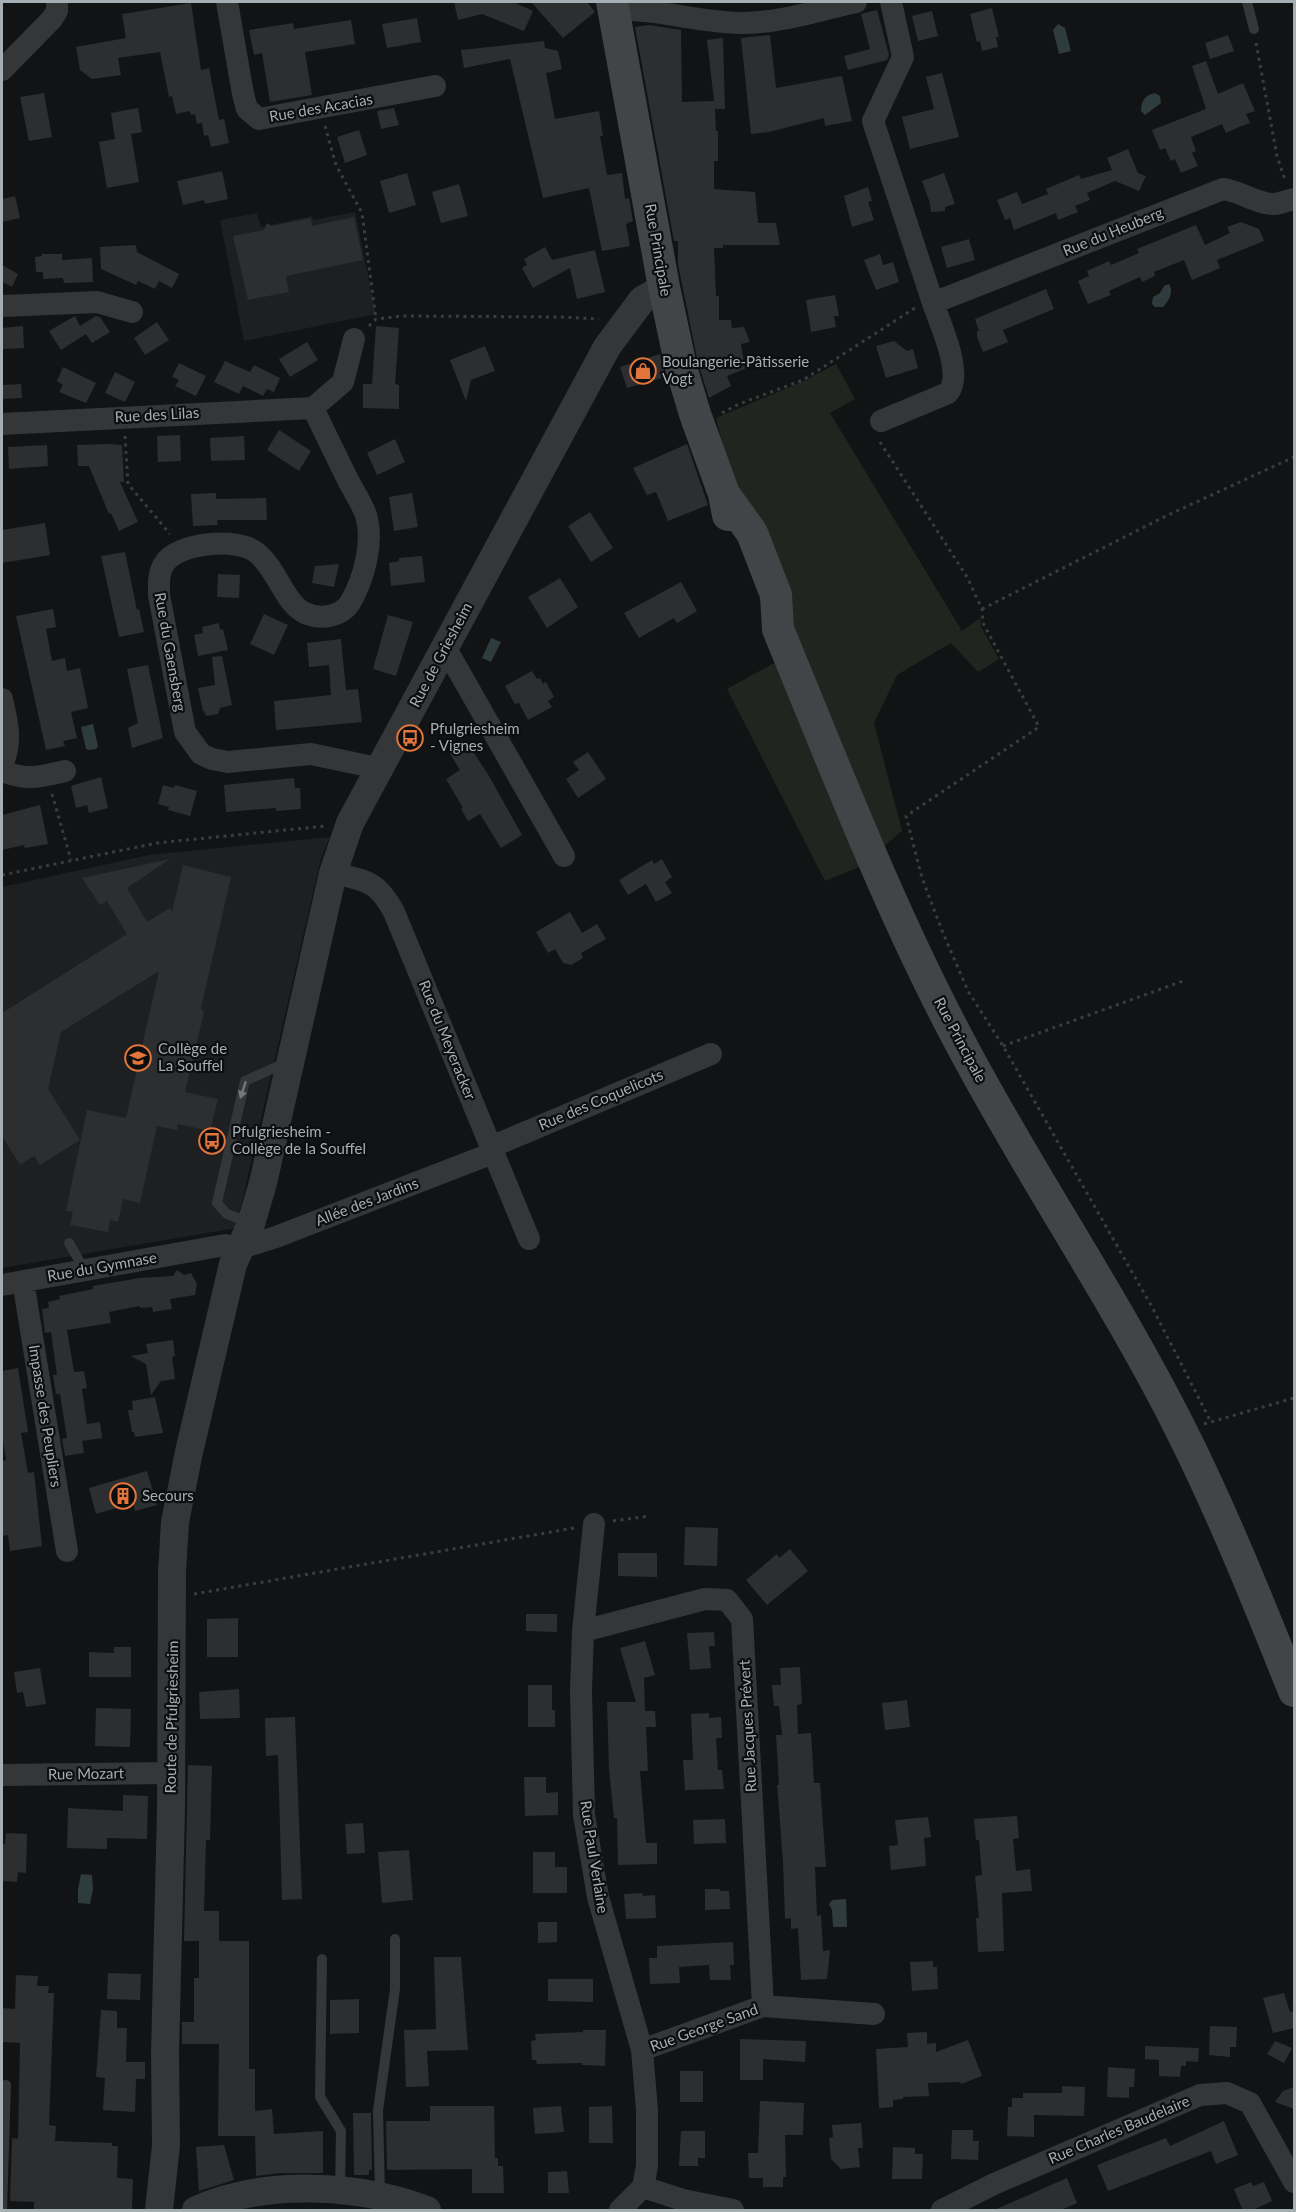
<svg xmlns="http://www.w3.org/2000/svg" width="1296" height="2212" font-family="Lato,sans-serif">
  <style>
    .built { fill: #1e1f21 }
    .green { fill: #20261f }
    .water { fill: #2f3c3d }
    .building { fill: #2d2e30 }
    .lines { fill: none; stroke-linecap: round; stroke-linejoin: round }
    .path { stroke: #3a3d3f; stroke-width: 3; stroke-dasharray: 3 4.5; stroke-linecap: butt }
    .service { stroke: #343638; stroke-width: 10 }
    .minor { stroke: #343638; stroke-width: 22 }
    .tertiary { stroke: #343638; stroke-width: 28 }
    .secondary { stroke: #424548; stroke-width: 32 }
    .oneway { fill: #72787c }
    .labels { text-anchor: middle; stroke-width: 4.5; stroke-linejoin: round; paint-order: stroke }
    .street-label { font-size: 15px; fill: #a5aeb3; stroke: #0d0e0f }
    .poi-label { font-size: 15px; fill: #a5aeb3; stroke: #0d0e0f; text-anchor: start }
  </style>
  <rect width="100%" height="100%" fill="#121314"/>
  <path class="built" d="M355,212L376,314L244,341L220,220L257,213L261,227L312,216L313,220Z
    M330,837L321,858L236,1228L2,1268V887L149,855Z"/>
  <path class="green" d="M836,364L855,399L830,413L962,631L980,618L981,627L999,659L978,672L951,643L897,675L874,723L902,831L859,867L825,881L727,689L776,662L716,418L804,381Z"/>
  <path class="water" d="M1058,24L1065,28L1071,51L1059,54L1053,30Z
    M1155,93L1160,96L1161,103L1145,115L1141,111C1141,101 1145,95 1155,93Z
    M1169,284C1174,292 1169,301 1163,307H1155L1152,304L1153,297L1160,293L1164,286Z
    M491,638L501,642L491,662L482,658Z
    M93,724L98,746L96,749L89,750L86,749L81,727Z
    M81,1874L92,1875L93,1889L90,1904L78,1903V1889Z
    M846,1899L847,1927H833L832,1910L829,1904L832,1900Z"/>
  <path class="building" d="M454,2H513L533,11L524,31L482,14L458,20Z
    M531,2H587L595,12L563,38Z
    M191,3L201,70L209,68L219,120L224,119L229,143L211,147L208,135L204,136L202,123L197,124L195,114L191,115L190,111L176,114L172,96L169,97L160,52L118,58L121,75L92,79L80,70L76,47L126,38L122,14Z
    M992,8L999,37H996L998,47L982,51L980,41L977,42L970,14Z
    M877,10L889,55L887,60L848,70L844,56L870,49L861,14Z
    M932,11L938,36L918,41L912,16Z
    M417,18L421,42L387,48L382,24Z
    M351,20L355,44L305,52L312,95L270,102L262,53L254,55L249,30L293,23L294,29Z
    M649,25L681,30L682,102L714,101L707,40L723,38L725,109H715L716,131H718V161H714V189L755,192L758,223H776L780,245H723V248H714L716,296H719V320H731L732,328L744,327L750,342L741,344L745,369L727,376L731,386L709,398L698,363L682,284L678,264V241H674L635,27Z
    M770,35L776,88L842,76L852,121L825,126L824,118L769,132L751,134L741,38Z
    M1228,35L1234,51L1210,59L1205,43Z
    M544,41L545,48L558,51L562,69L546,73L555,119L599,111L603,136H600L607,175L622,173L625,199L629,198L633,221L626,224L630,246L602,251L589,188L543,198L510,59L464,68L461,50Z
    M1206,61L1218,94L1243,83L1255,111L1246,114L1250,123L1239,127L1226,133L1222,124L1191,137L1196,151L1192,153L1198,166L1181,173L1175,159L1171,161L1165,148L1160,150L1152,130L1206,109L1192,66Z
    M942,73L959,137L910,149L902,117L934,109L926,77Z
    M44,93L52,137L29,141L20,97Z
    M138,108L142,132L131,134L139,182L107,188L99,142L115,139L111,113Z
    M394,108L399,125L381,129L377,111Z
    M359,130L367,155L345,163L337,137Z
    M1128,149L1138,173L1146,176L1139,191L1115,181L1087,193L1090,200L1075,206L1078,212L1058,220L1056,213L1014,230L1010,218L1005,220L997,200L1017,192L1022,204L1048,194L1046,189L1079,175L1081,179L1112,170L1107,158Z
    M222,171L228,199L205,204L204,200L183,205L177,181Z
    M407,173L416,205L389,213L380,181Z
    M944,173L955,204L945,207V211L931,212L930,203L922,181Z
    M459,184L468,216L441,223L432,192Z
    M868,187L872,201L868,202L874,220L852,227L844,196Z
    M15,196L20,218L2,222V199Z
    M354,217L363,260L286,276L289,292L248,300L233,236L264,230L267,223L272,226L311,218L312,226Z
    M1241,222L1259,229L1264,241L1217,260L1220,268L1192,280L1184,260L1154,272L1155,276L1142,282L1140,277L1109,291L1111,295L1088,304L1078,281L1089,276L1087,271L1109,261L1111,265L1139,253L1137,249L1196,225L1205,245L1230,233L1227,227Z
    M969,239L975,260L947,268L941,247Z
    M136,245L137,252L179,274L172,288L159,281L155,289L138,281L136,285L101,269L100,247Z
    M545,247L552,260L595,250L605,292L577,299L570,268L533,288L522,268L527,265L524,259Z
    M42,254H62V260L92,258L93,282L64,283L63,278L43,279V272H36L35,257L42,256Z
    M880,254L883,265L893,262L899,282L876,290L864,260Z
    M2,265L18,274L12,287L2,282Z
    M1046,289L1054,309L1003,330L1008,342L983,352L977,337V331H979L975,319Z
    M835,295L839,316H834L836,327L811,332L806,300Z
    M75,316L80,326L96,316L100,317L110,332L92,343L81,327L86,334L61,350L49,331Z
    M157,322L169,340L145,355L134,338Z
    M23,326L24,348L3,349L2,328Z
    M376,326L399,328L395,384L399,385V409L363,408V384H372Z
    M894,341L907,351L913,349L918,368L886,378L876,346Z
    M307,342L318,360L290,377L279,359Z
    M485,346L495,371L471,380L466,401L450,360Z
    M660,354L665,377L627,388L620,367Z
    M225,361L250,372L254,365L280,378L274,392L267,389L263,396L243,386L239,394L214,382Z
    M179,363L206,376L196,396L175,386L179,380L172,377Z
    M63,367L96,383L86,403L59,392L63,385L57,381Z
    M115,372L135,382L125,402L105,393Z
    M21,384L22,398L2,399V385Z
    M279,430L311,451L299,471L267,450Z
    M180,435L181,461L158,462L157,436Z
    M244,436L245,460L211,461L210,438Z
    M395,439L405,462L377,475L367,453Z
    M108,444L122,445L124,482H120L138,522L119,531L111,513L109,514L89,466H78L77,445Z
    M687,444L708,505L668,521L656,492L647,495L633,468Z
    M47,445L48,466L9,469L8,447Z
    M216,493V499L266,498L267,520H217L218,525L193,526L191,494Z
    M412,493L418,527L394,531L389,497Z
    M590,512L613,548L591,562L568,526Z
    M45,523L50,555L2,563V530Z
    M125,552L137,610L139,609L144,632L119,637L101,556Z
    M422,556L425,582L391,586L389,563L399,561V558Z
    M339,564L334,587L312,583L315,566Z
    M218,574L240,575L239,598L217,597Z
    M560,578L578,607L547,628L528,597Z
    M681,582L697,611L677,623L674,618L639,638L624,613Z
    M53,609L56,627L46,629L52,661L65,658L67,671L80,668L88,708L71,712L77,738L63,741L65,746L46,750L16,616Z
    M264,614L288,625L274,655L250,644Z
    M388,615L413,622L396,676L373,669Z
    M219,623L220,630L223,629L228,650L198,656L194,635L203,633L202,627Z
    M341,639L346,690L358,689L362,722L276,730L274,701L331,695L329,665L309,667L307,643Z
    M222,656L232,705L220,708L218,714L206,716L204,711H203L198,688L215,685L212,657Z
    M148,665L163,738L132,748L128,728L138,723L127,669Z
    M532,671L537,679L540,678L543,684L546,682L554,697L548,701L552,707L528,720L519,703L515,704L505,686Z
    M467,742L489,776L522,835L501,848L480,814L468,821L461,809L463,808L446,779L460,770L449,752Z
    M588,752L606,779L578,798L566,779L579,770L573,762Z
    M101,777L108,808L89,813L87,805L76,808L71,786Z
    M294,778L295,788H300L301,809L276,811V808L226,812L224,785Z
    M163,785L174,788L175,785L197,791L190,816L168,810L169,807L158,804Z
    M40,805L48,844L25,848L24,845L2,850V815Z
    M170,859L127,888L147,922L170,908L172,912L183,865L231,877L201,1008L204,1012L185,1092L218,1099L210,1131L178,1124L177,1130L157,1126L140,1203L123,1199L118,1222L110,1220L108,1232L70,1225L73,1212L66,1211L87,1110L126,1118L159,971L61,1032L48,1089L80,1140L40,1165L34,1156L20,1165L2,1136V1013L127,934L107,901L100,905L82,878Z
    M662,859L672,877L665,882L672,893L656,902L646,884L628,895L619,880L652,860L654,864Z
    M570,912L582,933L597,924L606,939L581,953L583,958L571,965L563,963L555,949L548,953L536,932Z
    M177,1270L184,1275L191,1273L197,1284L195,1295L170,1299L172,1309L153,1312L152,1307L140,1308V1306L109,1312L111,1323L67,1330L74,1372L84,1371L87,1388L82,1389L87,1424L100,1422L102,1438L82,1441L84,1453L65,1456L62,1439L67,1438L60,1394H56L53,1375H57L51,1332L45,1333L42,1309L49,1308L48,1302L60,1299L59,1296L93,1289V1286L140,1278L173,1276Z
    M173,1340L175,1356L172,1357L175,1379L161,1381L151,1395L146,1364L131,1356L148,1353L146,1344Z
    M18,1368L28,1432L21,1433L28,1473L34,1472L42,1546L10,1551L8,1535L2,1536V1461L6,1460L2,1434V1371Z
    M155,1397L163,1433L135,1437L134,1432H132L128,1410H133L132,1401Z
    M147,1471L157,1505L135,1511L133,1503L96,1514L89,1488Z
    M685,1527L718,1528L717,1566L684,1565Z
    M790,1549L808,1571L767,1605L746,1580L777,1554L779,1558Z
    M618,1553H657V1577L618,1576Z
    M526,1614H557V1632L526,1631Z
    M238,1618V1657H207V1619Z
    M714,1632L715,1646H709L711,1668L690,1670L687,1633Z
    M645,1641L655,1675L644,1678L645,1711H655L656,1727H646L648,1771H640L646,1843H657V1864L618,1865L617,1818H614L609,1769L607,1702H636L620,1648Z
    M114,1647H131V1677H89V1652L114,1653Z
    M800,1667L802,1704L797,1705L798,1734L811,1733L814,1783H820L826,1867H815L817,1916L821,1915L823,1951L830,1950L827,1979L801,1980L798,1928L791,1929V1918L785,1919L783,1862L778,1796L777,1785H779L776,1735H782L779,1706H774L772,1685H781L780,1668Z
    M40,1668L46,1704L26,1707L23,1692L17,1693L14,1672Z
    M528,1685H552V1710H555V1727H528Z
    M239,1689L240,1718L200,1719L199,1692Z
    M907,1700L910,1727L885,1730L882,1703Z
    M96,1708L131,1709L130,1747L95,1746Z
    M709,1713V1718L721,1717L722,1738H716L718,1770H722L724,1789L685,1790L683,1760H693L691,1714Z
    M295,1717L302,1899L282,1900L278,1755L266,1756L265,1718Z
    M188,1765L212,1766L210,1840H206L204,1911H219V1941H249V2069H255V2111L272,2109L274,2134L323,2131V2173H280L256,2176L255,2136H218L219,2044H182V2022H194V1978H199V1941H184Z
    M524,1777H546V1793L558,1792V1815L525,1816Z
    M123,1795L148,1796L147,1839L107,1838V1849L67,1848L68,1808L123,1811Z
    M1017,1816L1019,1838L1013,1839L1016,1871L1030,1869L1032,1891L1002,1893L1004,1951L978,1952L976,1918H979L975,1876L982,1875L979,1840H976L974,1819Z
    M928,1817L931,1837L924,1838L926,1866L891,1870L889,1846L898,1845L895,1820Z
    M725,1819L726,1843L694,1844L693,1820Z
    M363,1823L365,1853L347,1854L345,1824Z
    M6,1833L27,1834L26,1873L18,1872L17,1882L2,1881V1844H5Z
    M409,1850L413,1900L382,1903L378,1852Z
    M533,1852H555V1867H567V1893H533Z
    M705,1889H720V1891H729L730,1909L705,1910Z
    M642,1893L643,1896L655,1895L656,1918L626,1919L624,1894Z
    M538,1922H557V1942L538,1943Z
    M733,1942L734,1965H730L731,1980H710L709,1965L679,1967L680,1983L650,1984L649,1958H657V1946Z
    M434,1957H461L468,2050L427,2051L429,2086L406,2087L404,2030L436,2029Z
    M933,1961V1967H937L938,1989L912,1991L910,1962Z
    M108,1973L141,1974L140,2000L107,1999Z
    M16,1975L38,1976L37,1986H49L48,1993H54L49,2125L56,2126L55,2141L112,2143V2146H118L117,2178L133,2179L132,2211H34V2202L10,2201L12,2138L18,2139L20,2043L2,2042V2008L15,2009Z
    M548,1979H593V2002L548,2001Z
    M1284,1993L1290,2012L1294,2011V2028L1273,2033L1263,1998Z
    M359,1999V2033L330,2034V2000Z
    M101,2010L117,2011V2028H127L126,2062H145V2079H136L135,2112L103,2110L105,2078L96,2077Z
    M1210,2026L1237,2027L1236,2047H1230V2057L1209,2055Z
    M583,2030H606L605,2066L582,2065V2063L537,2064L536,2060H532L531,2041L536,2040L535,2034L583,2032Z
    M927,2032V2044L936,2043V2052L968,2040L982,2076L961,2084L960,2082L928,2083L929,2096L903,2097V2099L893,2100V2107L879,2108L876,2049L908,2047L907,2033Z
    M740,2039L806,2041L805,2062L763,2059V2080H740Z
    M1275,2041L1292,2048L1284,2063L1267,2054Z
    M1145,2046L1199,2048L1198,2062L1186,2061V2066H1181L1180,2077L1159,2076V2060L1145,2059Z
    M1108,2067L1135,2069L1134,2087H1129V2098L1107,2097Z
    M680,2071H703V2102H680Z
    M1062,2086L1085,2087L1084,2116L1034,2115V2137L1007,2136L1008,2107H1012V2098H1023V2093H1062Z
    M1294,2087V2109L1275,2102L1283,2091Z
    M760,2101L804,2103L803,2135H785L786,2177H783V2187H763V2178H749L748,2153H758Z
    M430,2106H494L495,2158H498V2166H503L504,2193H472V2169L387,2170L386,2121H430Z
    M561,2106L564,2132L535,2134L533,2108Z
    M612,2106L613,2143H589V2107Z
    M353,2113H371L372,2170H369V2175H354Z
    M1224,2121L1238,2155L1216,2164L1211,2151L1108,2191L1097,2165L1166,2138L1170,2146Z
    M861,2123L863,2148H858L860,2167L841,2169L831,2159L829,2138L833,2137L832,2125Z
    M952,2130H973V2141H979L978,2160L951,2159Z
    M681,2131H705V2158H698V2166H679Z
    M224,2145L234,2180L199,2191L196,2147Z
    M893,2147L915,2148V2154H923L922,2179H892Z
    M567,2171L569,2193H548V2172Z
    M1067,2178L1077,2203L1059,2211H992Z
    M1251,2182L1253,2186L1264,2182L1272,2201L1251,2211H1243L1234,2189Z"/>
  <g class="lines">
    <path class="path" d="M1256,43L1277,156L1285,180
      M325,126L336,165L362,213L376,319
      M369,326L376,319L402,316L563,317L599,319
      M722,413L739,404L803,380L915,308
      M125,436L128,484L170,534
      M880,442L967,577L982,609L983,623L1039,727L906,816L922,878L943,933L968,991L1003,1046L1152,1307L1211,1422
      M982,609L1166,516L1294,457
      M52,794L71,860
      M2,875L157,843L325,826
      M1003,1046L1186,980
      M1204,1424L1294,1398
      M613,1521L650,1516
      M194,1594L574,1528"/>
    <path class="service" d="M1247,2L1254,29
      M251,1223L227,1214L217,1203L245,1081L287,1062
      M69,1243L85,1271
      M322,1959L320,2097L341,2131L340,2190
      M380,2195L378,2110L395,1989V1939
      M2,2210L6,2085"/>
    <path class="minor" d="M227,2L243,94L247,109L259,119L435,86
      M891,2L903,57L873,121L933,303L1223,189C1241,191 1258,205 1275,204C1281,203 1289,200 1294,199
      M614,10C657,8 699,23 742,23C780,23 819,10 856,2
      M2,70L52,19L57,11V2
      M2,306L97,302L132,312
      M313,408C325,433 337,458 349,482C355,493 362,504 366,515C374,542 364,579 350,603C341,617 320,620 305,613C285,604 277,569 257,553C239,537 177,542 164,564C158,574 159,583 159,595L185,732L201,754L212,759L228,762L311,754L368,766L378,771
      M313,408L343,382L354,339
      M881,421L948,393C964,374 940,324 933,303
      M2,424L313,408
      M445,647L564,856
      M2,699C8,724 12,742 2,766
      M2,771C27,781 39,777 65,771
      M333,873C366,881 377,880 394,912L529,1239
      M491,1147L711,1054
      M23,1281L67,1551
      M2,1285L225,1245L241,1248L276,1237L493,1153
      M594,1524L583,1631L581,1691L584,1815L598,1897L642,2050L647,2110V2166L643,2187L620,2210
      M583,1631L705,1599L727,1600L742,1619L763,2006
      M2,1775L171,1773
      M642,2050L763,2006L874,2014
      M643,2187L683,2200L733,2210
      M942,2210L994,2184L1200,2095L1227,2093L1250,2103L1294,2182"/>
    <path class="tertiary" d="M159,2210L166,2145L165,2054L171,1810L172,1573L175,1522L189,1452L233,1264L251,1224L263,1183L333,873L350,823L607,347L642,300L664,287
      M196,2210C264,2179 359,2184 427,2210"/>
    <path class="secondary" d="M612,2L664,287L681,367L695,414L724,494L728,515
      M724,494L752,533L776,595L778,629L782,639C839,777 892,916 963,1048C1032,1178 1116,1300 1182,1432C1224,1516 1259,1604 1294,1691"/>
  </g>
  <defs><path id="oneway-solid" d="M-6-.8H1V-3.2L6.5 0L1 3.2V.8H-6Z" transform="scale(1.5)"/></defs>
  <use class="oneway" href="#oneway-solid" transform="translate(243 1090) rotate(108)"/>
  <defs>
    <g id="shop-ring" transform="scale(1.35)"><circle r="9.5" fill="#0d0e0f" stroke="#e1753c" stroke-width="1.5"/><path d="M-5-2.5h2.3a2.7 3.5 0 0 1 5.4 0H5L5.5 6h-11ZM-1.5-2.5h3a1.5 2.3 0 0 0-3 0Z" fill="#e1753c"/></g>
    <g id="bus-ring" transform="scale(1.35)"><circle r="9.5" fill="#0d0e0f" stroke="#e1753c" stroke-width="1.5"/><path d="M-5-6H5V4H4V6H2V4H-2V6H-4V4H-5ZM-3.5-4V0h7V-4ZM-3.5 1.2v1.5H-2V1.2ZM2 1.2v1.5H3.5V1.2Z" fill="#e1753c"/></g>
    <g id="school-ring" transform="scale(1.35)"><circle r="9.5" fill="#0d0e0f" stroke="#e1753c" stroke-width="1.5"/><path d="M0-5L7-2L0 1L-7-2ZM-4 1L0 2.5L4 1V4Q0 6-4 4Z" fill="#e1753c"/></g>
    <g id="building-ring" transform="scale(1.35)"><circle r="9.5" fill="#0d0e0f" stroke="#e1753c" stroke-width="1.5"/><path d="M-4-6H4V6H1V3H-1V6H-4ZM-2.5-4.3h1.7v1.8h-1.7ZM.8-4.3h1.7v1.8H.8ZM-2.5-1h1.7V.8h-1.7ZM.8-1h1.7V.8H.8Z" fill="#e1753c"/></g>
  </defs>
  <g fill-rule="evenodd">
    <use href="#shop-ring" x="643" y="371"/>
    <use href="#bus-ring" x="410" y="738"/>
    <use href="#school-ring" x="138" y="1058"/>
    <use href="#bus-ring" x="212" y="1141"/>
    <use href="#building-ring" x="123" y="1496"/>
  </g>
  <g class="labels">
    <g class="street-label">
      <text transform="translate(321 108) rotate(-10)" y="5">Rue des Acacias</text>
      <text transform="translate(1113 232) rotate(-22)" y="5">Rue du Heuberg</text>
      <text transform="translate(658 250) rotate(80)" y="5">Rue Principale</text>
      <text transform="translate(157 415) rotate(-3)" y="5">Rue des Lilas</text>
      <text transform="translate(170 652) rotate(80)" y="5">Rue du Gaensberg</text>
      <text transform="translate(441 655) rotate(-62)" y="5">Rue de Griesheim</text>
      <text transform="translate(447 1040) rotate(68)" y="5">Rue du Meyeracker</text>
      <text transform="translate(960 1040) rotate(62)" y="5">Rue Principale</text>
      <text transform="translate(601 1100) rotate(-23)" y="5">Rue des Coquelicots</text>
      <text transform="translate(367 1202) rotate(-21)" y="5">Allée des Jardins</text>
      <text transform="translate(102 1267) rotate(-10)" y="5">Rue du Gymnase</text>
      <text transform="translate(45 1416) rotate(81)" y="5">Impasse des Peupliers</text>
      <text transform="translate(172 1717) rotate(-89)" y="5">Route de Pfulgriesheim</text>
      <text transform="translate(748 1726) rotate(-93)" y="5">Rue Jacques Prévert</text>
      <text transform="translate(86 1774) rotate(-1)" y="5">Rue Mozart</text>
      <text transform="translate(594 1857) rotate(81)" y="5">Rue Paul Verlaine</text>
      <text transform="translate(704 2028) rotate(-20)" y="5">Rue George Sand</text>
      <text transform="translate(1119 2130) rotate(-23)" y="5">Rue Charles Baudelaire</text>
    </g>
    <g class="poi-label">
      <text x="662" y="367">Boulangerie-Pâtisserie<tspan x="662" dy="17">Vogt</tspan></text>
      <text x="430" y="734">Pfulgriesheim<tspan x="430" dy="17">- Vignes</tspan></text>
      <text x="158" y="1054">Collège de<tspan x="158" dy="17">La Souffel</tspan></text>
      <text x="232" y="1137">Pfulgriesheim -<tspan x="232" dy="17">Collège de la Souffel</tspan></text>
      <text x="142" y="1501">Secours</text>
    </g>
  </g>
  <rect width="1296" height="2212" fill="none" stroke="#a5aeb3" stroke-width="6"/>
</svg>
